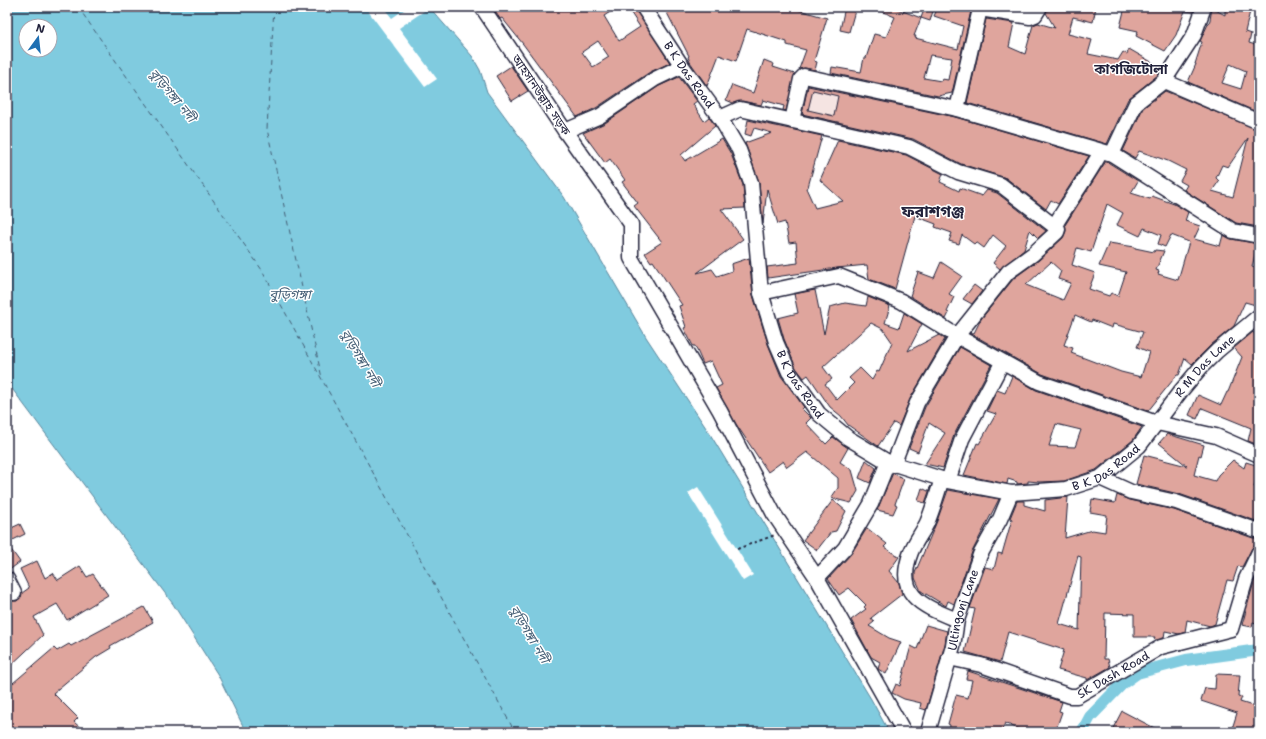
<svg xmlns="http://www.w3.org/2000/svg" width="1266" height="739" font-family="'Shantell Sans','Noto Sans Bengali',sans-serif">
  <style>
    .built { fill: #f5e4e2 }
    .water { fill: #80cbdf; stroke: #5a879d; fill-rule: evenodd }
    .pier { fill: #fff }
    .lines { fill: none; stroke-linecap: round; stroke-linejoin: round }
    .canal { stroke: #80cbdf; stroke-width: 12 }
    .ferry { stroke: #435d74; stroke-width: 1; stroke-dasharray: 5 4; stroke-linecap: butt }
    .building { fill: #dfa59d; stroke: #22223b; fill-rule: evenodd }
    .minor-casing { stroke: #22223b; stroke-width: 17 }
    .path { stroke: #22223b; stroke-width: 2; stroke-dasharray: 3 3; stroke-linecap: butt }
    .minor { stroke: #fff; stroke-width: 14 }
    .labels { text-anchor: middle; stroke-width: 3; stroke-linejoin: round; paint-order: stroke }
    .street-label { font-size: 12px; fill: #22223b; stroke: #fff }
    .water-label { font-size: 13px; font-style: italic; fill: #435d74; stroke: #fff }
    .quarter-label { font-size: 14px; font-weight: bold; fill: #22223b; stroke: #fff }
    .district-label { font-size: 16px; font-weight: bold; fill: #22223b; stroke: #fff }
  </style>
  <rect width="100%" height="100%" fill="#fff"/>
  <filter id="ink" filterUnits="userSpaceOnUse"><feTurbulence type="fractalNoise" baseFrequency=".025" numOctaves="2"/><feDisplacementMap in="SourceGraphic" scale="8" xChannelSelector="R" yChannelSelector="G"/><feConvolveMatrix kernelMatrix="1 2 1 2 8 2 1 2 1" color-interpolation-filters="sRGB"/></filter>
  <g filter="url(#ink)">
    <path class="built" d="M806,79L857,88L850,130L796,119Z"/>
    <path class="water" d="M7,7H429L472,56L480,70L487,92L564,197L646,337L710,434L871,699L889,732H246L218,675L173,604L7,382ZM26,26H50V50H26Z"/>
    <path class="pier" d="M365,7H383L392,18L408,7H430L399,28L437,79L425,87Z
      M698,487L753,575L743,581L688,493Z"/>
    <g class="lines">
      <path class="canal" d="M1082,732L1090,717L1123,683L1137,673L1186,660L1259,650"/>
      <path class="ferry" d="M78,7L262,270L515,732
        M274,7L267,129L322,378"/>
    </g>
    <path class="building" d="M492,7H618L604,16L619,41L640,27L627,7H635L670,63L650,72L596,108L577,117L523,44L502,18L500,19ZM598,41L609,57L593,67L582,52Z
      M664,7H800L799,10L827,18L814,61L817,62L815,70L805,68L799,69L806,50L787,45V42L747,29L736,61L719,55L707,86L690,62L688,57L689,56Z
      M845,7H856L849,32L840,30Z
      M871,7H892L921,18L914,36H916L915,38L958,49L963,26L934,16L938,7H961L971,11L952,93L938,96L831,73L832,67L861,72L864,58H866L874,34L886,37L895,17ZM930,55L952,58L948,80L942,79L941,81L924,78Z
      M925,7L933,11L930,21L921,18Z
      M1048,7H1096L1093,22L1073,17L1068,34L1092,40L1088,54L1118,60L1123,52L1127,54L1129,49L1162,68L1158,75L1128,99L1107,144L967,103L986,19L1014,23L1009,47L1025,54L1033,25L1038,23L1055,28L1046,13Z
      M1125,7H1195L1193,12L1185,11L1176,35L1165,51L1136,36L1138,31L1120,27Z
      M1225,7H1251L1245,32L1251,34L1249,43L1259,46V113L1188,82L1196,64H1195L1202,42L1200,41L1210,20L1212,8L1225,15ZM1230,64L1246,71L1241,89L1222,83Z
      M764,60L774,64L773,67L795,74L786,111L783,110L784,106L763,100L761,105L742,101L733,103L726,100L732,85L753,93Z
      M511,66L528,91L512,101L496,76Z
      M679,77L697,101L693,104L704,121L709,117L715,126L681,155L685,161L722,139L731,154L743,185L745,208L721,209L743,239L697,273L712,269L717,276L732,271L731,264L749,258L753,295L768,344L781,376L804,407L802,409L811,418L806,423L826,444L833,437L848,448L840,462L852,470L858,491L851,503L831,498L838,488V478L807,452L787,467L783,461L768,472L736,424L716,388L722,385L711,361L703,364L695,346H693L684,328L686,327L679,306L682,305L653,261L651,262L645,253L662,242L634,206L638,203L622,182L625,180L610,159L605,163L583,133L605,123L659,86Z
      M808,86L955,117L1089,156L1058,204L1051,200L1046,209L1006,178L961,164L913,139L802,114ZM813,90L838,96L834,116L808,110Z
      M1165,91L1259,130V227L1236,223L1184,190L1187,185L1180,181L1186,170L1168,161L1139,151L1135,158L1123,151L1143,108ZM1248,138L1233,197L1212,191L1219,181L1216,178L1222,165L1228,167Z
      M748,120L822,136L808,187L806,188L815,208L843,201L820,180L838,140L906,155L943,174L940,182L959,191L960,188L982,196L987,190L997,193L1046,231L1038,238L1030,230L1024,250L1000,269L993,263L1006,246L993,235L984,248L976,242L974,244L962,235L959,244L949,241L952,233L935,227L936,224L915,216L895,289L869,279L867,265L837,268L768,278L767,267L798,263L796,242L789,243L785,222L778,224L767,189L763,224L759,182L745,143L772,133L754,128L751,136L745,134Z
      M1106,161L1138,181L1131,193L1150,199L1152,196L1174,204L1188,212L1185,221L1200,226L1194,239L1220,246L1223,235L1231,239L1259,244V250H1256L1252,267L1259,269V306L1245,302L1234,326L1211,345L1192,364L1185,358L1179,375H1177L1148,411L1042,374L970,333L971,332L974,333L981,319L1014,278L1039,260L1063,238L1066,231L1065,225ZM1107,204L1123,213L1117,225L1140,236L1144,228L1161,235L1158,244L1165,247L1171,235L1189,242L1178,280L1158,274L1159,271L1156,270L1164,251L1155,250L1154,252L1135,248V247L1109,243L1099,266L1126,272L1118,296L1111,293L1109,296L1089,289L1095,273L1072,265L1077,248L1091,252ZM1051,262L1061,271L1058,279L1071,283L1063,300L1026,285ZM1075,315L1091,322L1092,320L1112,328L1113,324L1143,332L1137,347L1149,352L1141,377L1121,372L1071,353L1073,348L1064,345Z
      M941,262L962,276L949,294L954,297L947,312L949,313L946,319L910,296L918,272L934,278Z
      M974,285L982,291L972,304L963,299Z
      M815,290L824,334L830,307L845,303L866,306L868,297L890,306L885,323L899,328L904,313L922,324L908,351L939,335L945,339L910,399L899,426L894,423L878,446L848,425L841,416L830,407L808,375L804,378L796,368L784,339L778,318L798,313L794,294ZM871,323L883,329L892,342L879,372L877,371L872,380L860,368L849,378L854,383L837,400L825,384L832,379L823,367Z
      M1253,332L1259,340V445L1248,441L1251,428L1202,408L1197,419L1189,415L1198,395L1221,405L1227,392H1228L1242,357L1234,348Z
      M960,347L991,365L954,435L943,468L925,464L945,433L929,423L918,452L909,448L925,407Z
      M1012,376L1036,390L1142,427L1133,440L1096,470L1064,481L1039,482L1028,481V483L1017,484V482L1008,479L1007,484L964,475L977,443L979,444L996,414L987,411L997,390L1005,393ZM1056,424L1081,430L1075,447L1049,446Z
      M1167,434L1204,445L1201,456L1199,455L1194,475L1215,481L1218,475L1233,460L1244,468L1246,462L1259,466V474L1254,487L1259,489V522L1179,494L1136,484L1144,455L1187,466L1159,443Z
      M866,460L876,468L870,483L859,478Z
      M893,473L904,479L895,504L897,505L893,514L877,510Z
      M931,486L925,503L918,501L922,488L928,491Z
      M948,490L999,499L972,552L954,604L948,601L946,606L921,591L915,578V573L937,521Z
      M1117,495L1129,500L1174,510L1253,538H1259V544L1252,548L1242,567L1238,566L1233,581L1227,580L1215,624L1210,626L1187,620L1185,632L1179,634L1165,631L1164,638L1157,640L1154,639L1155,637H1134V614L1105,613L1104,659H1108L1110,667L1087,680V678L1058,670L1064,650L1008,632L1000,662L965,652L975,609L970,608L985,567L994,569L998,553L1002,554L1012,519L1010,518L1017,501H1024V505L1045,511V500L1068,497L1065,538L1092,530L1105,532L1107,515L1090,512L1092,499L1115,503ZM1078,556L1081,557L1079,630L1059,624Z
      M833,500L846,511L836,531L831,532L817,550L803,540Z
      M20,524L25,534L7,543V530Z
      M867,528L887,544L884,547L899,557L889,571L899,583L902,594L871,618L874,622L869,626L889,638L901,642L886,674L878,669L880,662L871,657L851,620L866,609L864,607L866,605L849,588L839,595L828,579L851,554Z
      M7,544L20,562L8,571H7Z
      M37,561L45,578L53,573L58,580L80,566L87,577L93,574L108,595L67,620L57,604L34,617L43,635L7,669V598L13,601H17L21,597L22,593L29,588L20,569Z
      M1259,572V624L1253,622L1252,627L1242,625L1254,582Z
      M144,607L153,622L110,646L111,648L96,657L53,693L78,718L74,722L85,732H7V677L13,683L54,648L57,651L69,644L71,646Z
      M926,625L947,631L945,644L926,710L920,708L921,703L904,699L892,693L896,684L900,686L911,646L917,649Z
      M968,671L1062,702L1059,711L1062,712L1055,732H1025L1005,723L1001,732H949L950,725L948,724L956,695L968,698L972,680L966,679Z
      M1216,674L1240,675L1238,696L1242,697L1240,702L1259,708V732H1231L1237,713L1201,701L1205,688L1215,689Z
      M1122,711L1162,732H1111Z"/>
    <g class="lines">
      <g class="minor-casing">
        <g id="minor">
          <path d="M482,7L565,131L631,224V258L720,411L774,514L817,578L904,732"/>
          <path id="s1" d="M643,7L682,66L720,118L739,150L751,183L761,293L776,342L789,372L819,414L848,438L888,462L948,481L1011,493L1066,489L1100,478L1139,446L1180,392L1201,367L1217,351L1259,316"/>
          <path d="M980,7V9L1030,17L1035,15L1040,7"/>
          <path d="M1164,81L1259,122"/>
          <path d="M957,109L980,9"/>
          <path d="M720,118L740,109L909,147L958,172L1001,185L1058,229L1057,232L1033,254L1008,272L957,336L917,403L893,465"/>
          <path d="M792,121L801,79L804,76L957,109L1112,154L1233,231L1259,236"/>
          <path d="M565,131L600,116L655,79L682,66"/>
          <path d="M1112,154L1136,103L1164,81L1194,35L1204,7"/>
          <path d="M1055,225C1070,200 1087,177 1101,152"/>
          <path d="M761,293L839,276L901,301L957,336L1039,382L1157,423L1216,436L1259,455"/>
          <path d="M1100,478L1131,492L1176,502L1256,530"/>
          <path d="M942,479C937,494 933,509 927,523C922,533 915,542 911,552C894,596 923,606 957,620"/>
          <path d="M948,481L962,439L1002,363"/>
          <path d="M817,578L845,548L871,504L888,462"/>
          <path d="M7,579L14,593"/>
          <path id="s2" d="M949,658L981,665L1070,696H1077L1161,647L1231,629L1246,579L1259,552"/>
          <path id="s3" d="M928,732L953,646L957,620L980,555L1000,519L1011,493"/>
        </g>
      </g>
      <path class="path" d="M737,549L775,535"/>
      <use href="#minor" class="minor"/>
    </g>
  </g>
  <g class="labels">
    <g class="street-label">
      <text dy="4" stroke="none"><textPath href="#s1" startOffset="82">B K Das Road</textPath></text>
      <text transform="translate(541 95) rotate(56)" y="4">আহসানউল্লাহ সড়ক</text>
      <text dy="4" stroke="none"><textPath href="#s1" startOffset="910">R M Das Lane</textPath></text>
      <text dy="4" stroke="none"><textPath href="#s1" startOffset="418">B K Das Road</textPath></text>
      <text dy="4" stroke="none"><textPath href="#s1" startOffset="766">B K Das Road</textPath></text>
      <text dy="4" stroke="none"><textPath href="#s3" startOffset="127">Ultingonj Lane</textPath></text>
      <text dy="4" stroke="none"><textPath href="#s2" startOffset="176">SK Dash Road</textPath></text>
    </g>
    <g class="water-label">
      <text transform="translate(173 95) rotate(50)" y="5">বুড়িগঙ্গা নদী</text>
      <text x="290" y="299">বুড়িগঙ্গা</text>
      <text transform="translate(361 358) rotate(59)" y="5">বুড়িগঙ্গা নদী</text>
      <text transform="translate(530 634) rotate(59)" y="5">বুড়িগঙ্গা নদী</text>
    </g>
    <g class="quarter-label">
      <text x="1131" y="74">কাগজিটোলা</text>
    </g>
    <g class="district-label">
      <text x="933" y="217">ফরাশগঞ্জ</text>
    </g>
  </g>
  <rect width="1266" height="739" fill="none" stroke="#fff" stroke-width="24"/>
  <rect x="12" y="12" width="1242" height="715" fill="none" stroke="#22223b" stroke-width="1.5" filter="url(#ink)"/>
  <g transform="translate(38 38) rotate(15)"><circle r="19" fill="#ffffff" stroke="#a7a7b1"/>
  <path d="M0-3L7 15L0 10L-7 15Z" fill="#1f6fb2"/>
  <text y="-6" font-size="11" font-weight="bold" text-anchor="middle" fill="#22223b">N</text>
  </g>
</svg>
